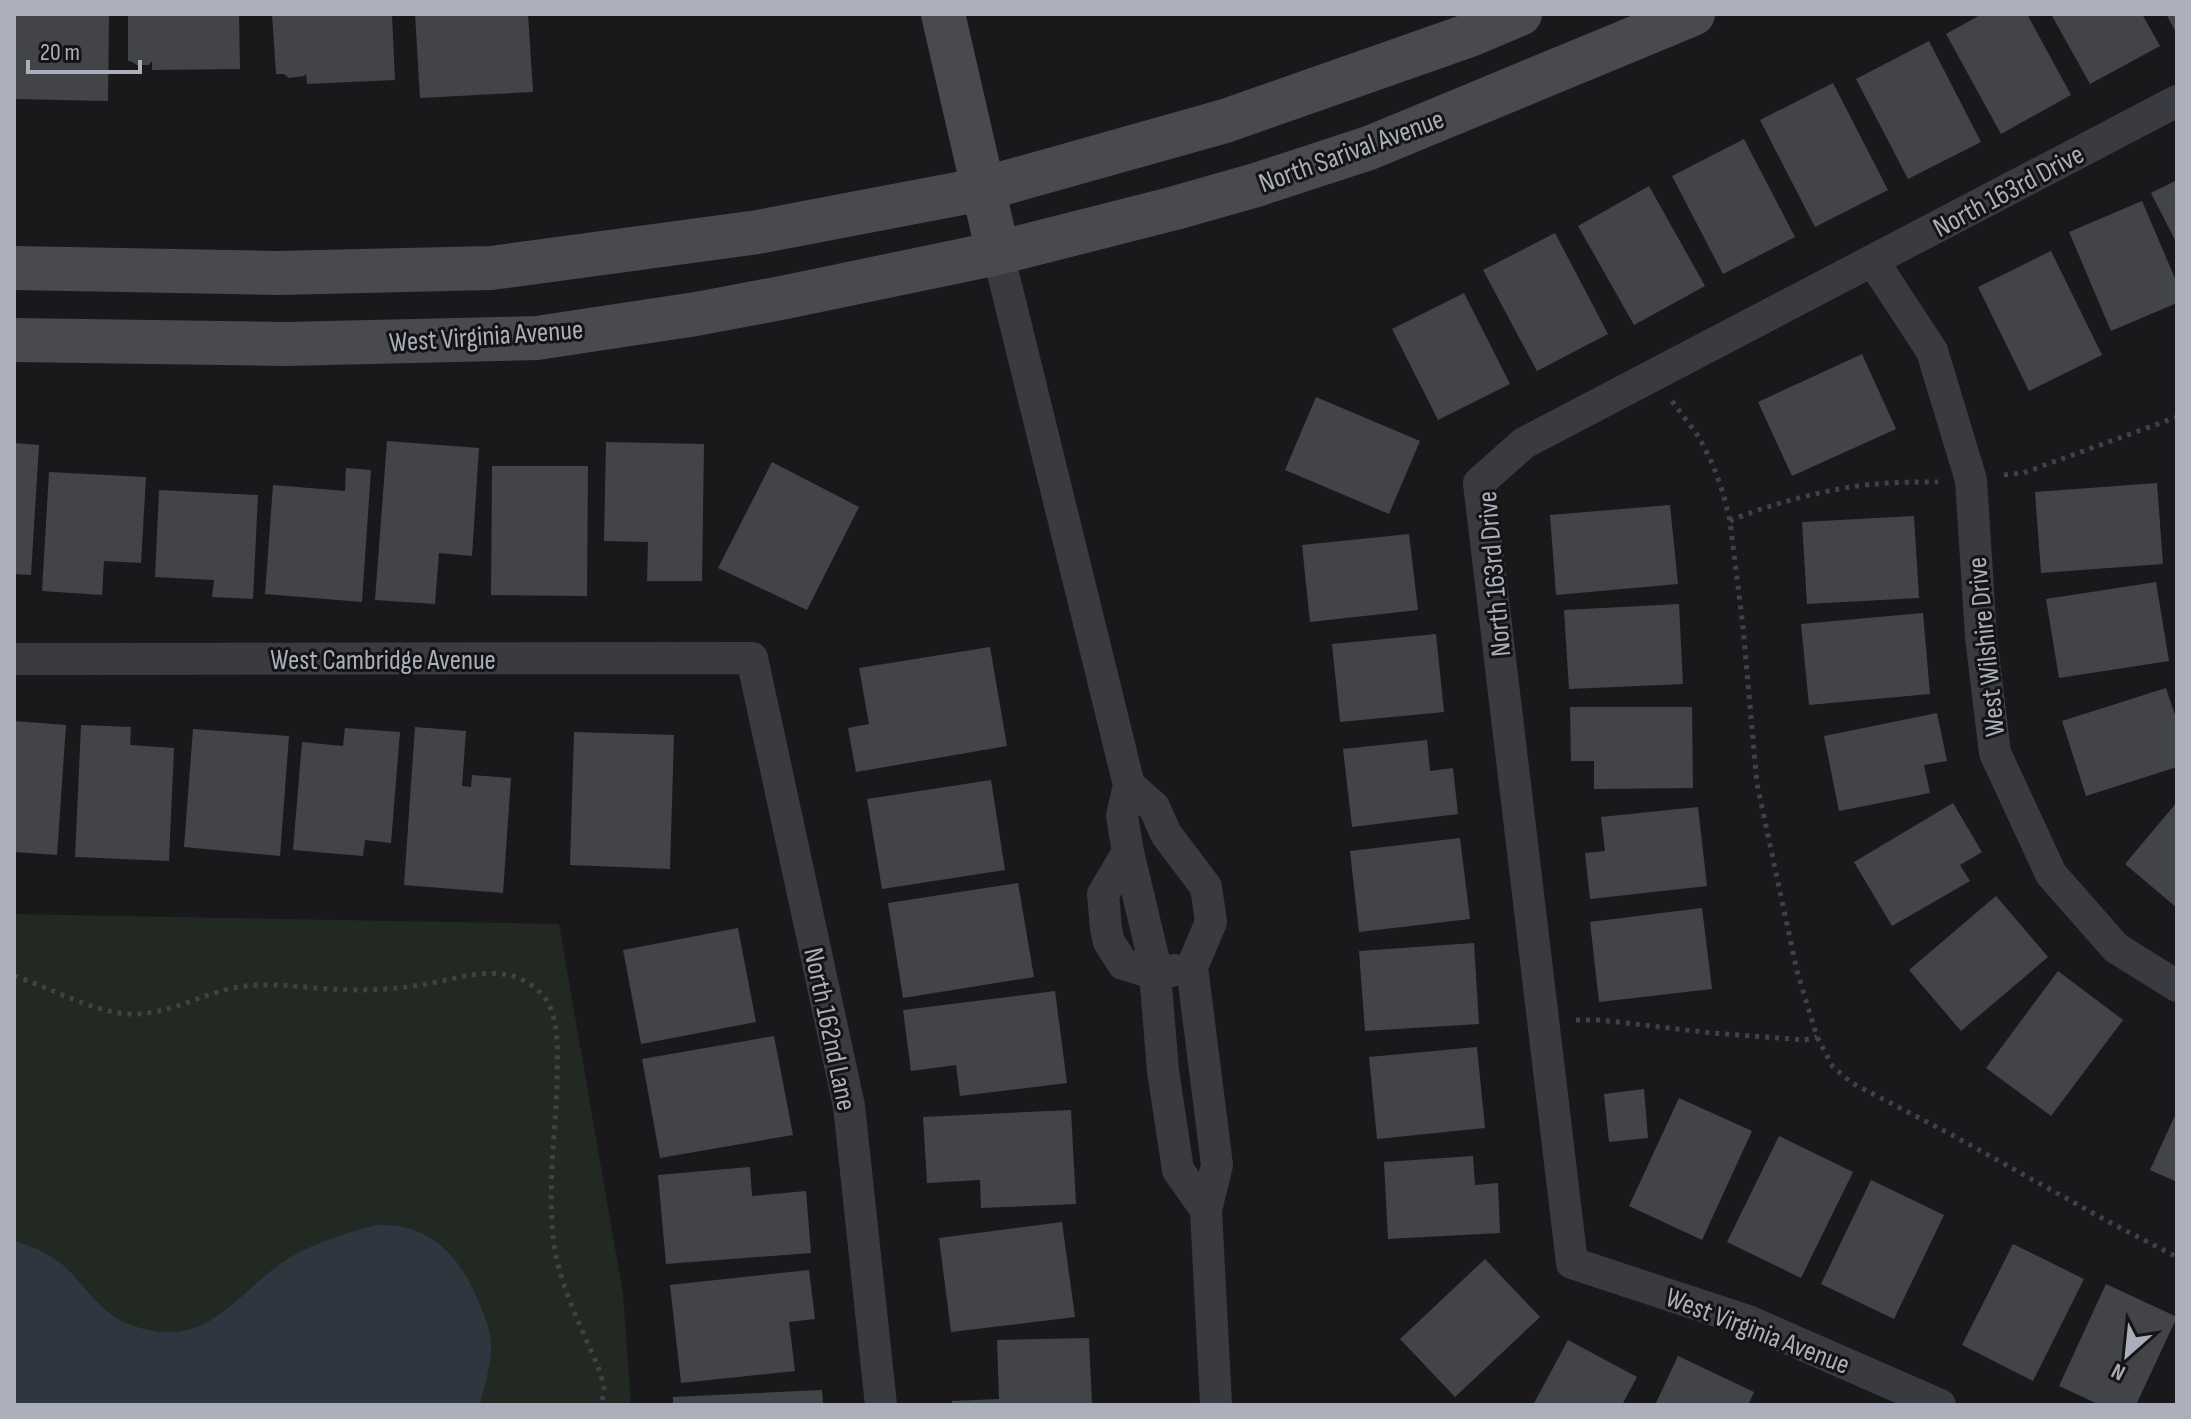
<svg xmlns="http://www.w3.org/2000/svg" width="2191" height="1419" font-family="'Sofia Sans Condensed',sans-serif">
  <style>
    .green { fill: #212922 }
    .water { fill: #2e3740 }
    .building { fill: #434448 }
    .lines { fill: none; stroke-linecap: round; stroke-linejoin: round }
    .path { stroke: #404247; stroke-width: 5; stroke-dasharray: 4 6; stroke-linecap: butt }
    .street { stroke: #3a3b40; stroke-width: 32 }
    .secondary { stroke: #484a50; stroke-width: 44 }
    .labels { text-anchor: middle; stroke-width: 6; stroke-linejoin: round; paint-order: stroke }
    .street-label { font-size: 28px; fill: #abafbb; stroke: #141416 }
  </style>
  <rect width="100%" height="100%" fill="#19191b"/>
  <path class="green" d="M14,914L559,924L623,1294L631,1405H14Z"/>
  <path class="water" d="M377,1225C427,1223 457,1252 476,1296C483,1311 490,1327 491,1344C492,1364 484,1385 480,1405H14V1241C33,1246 48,1253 63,1265C86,1286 100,1314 131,1325C209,1354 236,1290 291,1257C317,1242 348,1232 377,1225Z"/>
  <path class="building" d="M14,14H109L108,101L14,99Z
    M128,14H239L240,69L152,70V61L149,65H136L133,62L128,61Z
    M272,14H392L395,80L307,84L306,74L304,76L289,78L284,74H276Z
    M415,14H528L533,92L420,98Z
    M1982,14H2027L2071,95L2001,134L1946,34Z
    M2051,14H2142L2160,46L2090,84Z
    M2166,14H2177V34Z
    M1929,41L1981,142L1908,179L1856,79Z
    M1833,83L1888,190L1815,227L1760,120Z
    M1744,139L1795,237L1723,274L1672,176Z
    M2177,180V244L2151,193Z
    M1649,186L1705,286L1634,325L1578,226Z
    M2142,201L2177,283V303L2111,331L2069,232Z
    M1555,233L1608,334L1537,371L1483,270Z
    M2051,251L2102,355L2029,391L1978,287Z
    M1464,293L1510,384L1438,420L1392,329Z
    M1862,354L1896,429L1792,476L1758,402Z
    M1316,397L1420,441L1389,514L1285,470Z
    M387,441L479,448L472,556L439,553L435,604L375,600Z
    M606,442L704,444L702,581H647L648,542L604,541Z
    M14,443L39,445L31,575L14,574Z
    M772,462L859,507L807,610L718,568Z
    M492,466H588L587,596L491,595Z
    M346,468L371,470L362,602L265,594L273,485L345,491Z
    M49,472L146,477L141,563L104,561L102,595L42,591Z
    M2157,483L2163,564L2041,573L2035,492Z
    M159,490L258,495L253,599L212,597L214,580L155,577Z
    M1670,505L1678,584L1556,595L1550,515Z
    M1914,516L1919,598L1807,604L1802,522Z
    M1409,534L1418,610L1310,622L1302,545Z
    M2156,582L2169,661L2059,678L2046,599Z
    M1679,604L1683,684L1569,689L1564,610Z
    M1923,613L1930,694L1809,705L1801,624Z
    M1436,634L1444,712L1340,722L1332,644Z
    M990,647L1007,746L856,772L848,728L869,724L859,668Z
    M2166,688L2177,721V767L2086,796L2062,721Z
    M1570,707H1692L1693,788L1594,789V761H1571Z
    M1937,713L1947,761L1924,765L1930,793L1839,811L1824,736Z
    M14,721L66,725L57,855L14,852Z
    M81,725L131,727L130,745L174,748L169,861L75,857Z
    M415,727L466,731L462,786L471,787L472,775L511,778L503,893L404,885Z
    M345,728L400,732L391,843L365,840L363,856L293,850L302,742L343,746Z
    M193,729L289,736L280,856L184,847Z
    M574,732L674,735L670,869L570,865Z
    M1427,740L1430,771L1453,768L1458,814L1352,827L1343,749Z
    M991,780L1005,870L882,889L867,799Z
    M2177,802V908L2125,864Z
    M1953,803L1982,852L1960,865L1970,881L1892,926L1854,862Z
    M1698,807L1707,886L1590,899L1585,853L1605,851L1601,817Z
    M1460,838L1470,919L1359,932L1350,851Z
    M1018,883L1034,977L903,998L888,903Z
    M1996,896L2048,957L1961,1031L1909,970Z
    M1702,908L1712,989L1599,1002L1590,922Z
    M738,928L756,1022L641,1044L623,950Z
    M1474,943L1479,1024L1365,1031L1359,951Z
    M2058,971L2123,1020L2051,1116L1986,1068Z
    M1055,991L1067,1083L960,1096L956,1065L911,1071L903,1010Z
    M774,1036L793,1135L660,1158L642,1059Z
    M1477,1047L1485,1128L1377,1139L1369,1057Z
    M1644,1089L1648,1138L1609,1142L1604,1094Z
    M1679,1098L1752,1131L1702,1240L1629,1206Z
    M1071,1110L1076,1204L981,1208L980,1180L927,1183L923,1117Z
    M2177,1111V1182L2150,1170Z
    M1779,1136L1853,1172L1801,1278L1727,1242Z
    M1473,1156L1475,1185L1498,1183L1500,1233L1388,1239L1384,1162Z
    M750,1167L752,1196L806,1191L811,1253L666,1264L658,1175Z
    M1871,1180L1944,1215L1894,1319L1821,1284Z
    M1062,1222L1075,1317L951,1332L939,1238Z
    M2013,1244L2084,1279L2033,1381L1962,1345Z
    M1485,1259L1540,1317L1455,1397L1400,1339Z
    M809,1270L815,1319L789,1322L795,1371L681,1383L670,1285Z
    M2106,1284L2177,1317L2136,1405H2100L2059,1386Z
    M1089,1338L1092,1405H952V1401L999,1399L997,1340Z
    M1568,1340L1637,1377L1622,1405H1533Z
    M1678,1356L1754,1392L1748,1405H1655Z
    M822,1390L823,1405H673V1397Z"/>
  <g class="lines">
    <path class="path" d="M1672,401L1699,437L1713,465L1723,493L1730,521L1743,627L1757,784L1797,971L1817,1037L1833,1067L1852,1083L1952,1135L2109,1222L2177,1257
      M2004,475L2023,473L2177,417
      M1730,521C1768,504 1834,487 1876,484C1896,482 1917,482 1938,482
      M14,976C49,987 93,1012 128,1014C168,1016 201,993 239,987C270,982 299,987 329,989C359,991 390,990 420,985C448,981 480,969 509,975C526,979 543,991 550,1007C560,1031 557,1060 557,1085C555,1135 548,1186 553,1236C557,1283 583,1329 600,1372L604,1387L602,1405
      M1576,1020H1600L1712,1033L1805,1040L1817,1037"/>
    <path class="street" d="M998,253L1129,785L1122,816L1128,852L1154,961L1163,1071L1178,1170L1206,1210
      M1873,261L1932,351L1971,480L1981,637L1995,753L2051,874L2116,948L2177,986
      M14,659L752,658L849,1106L881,1405
      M1129,785L1154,807L1166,834L1206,887L1211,922L1192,967L1217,1165L1206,1210L1216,1405
      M1128,852L1103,894L1106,929L1109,942L1123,964L1156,974L1175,970
      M1940,1405L1748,1321L1572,1263L1479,483L1524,443L2177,101"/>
    <path class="secondary" d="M943,14L998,253
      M14,268L277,273L491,268L758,232L983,189L1225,121L1470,35L1520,14
      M14,340L285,344L537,338L696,314L786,297L998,253L1175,208L1256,185L1369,148L1693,14"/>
  </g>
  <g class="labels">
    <g class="street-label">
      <text transform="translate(1351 150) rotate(-20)" y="10">North Sarival Avenue</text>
      <text transform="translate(2008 190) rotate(-28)" y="10">North 163rd Drive</text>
      <text transform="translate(486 335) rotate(-4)" y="10">West Virginia Avenue</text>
      <text transform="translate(1493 574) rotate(-95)" y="10">North 163rd Drive</text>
      <text transform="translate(1985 647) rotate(-96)" y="10">West Wilshire Drive</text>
      <text x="383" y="669">West Cambridge Avenue</text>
      <text transform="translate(831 1029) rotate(78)" y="10">North 162nd Lane</text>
      <text transform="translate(1758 1330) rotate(21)" y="10">West Virginia Avenue</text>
    </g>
  </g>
  <rect width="2191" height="1419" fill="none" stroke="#abafbb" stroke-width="32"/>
  <g transform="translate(2127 1355) rotate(207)" stroke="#141416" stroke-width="6" paint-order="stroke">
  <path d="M0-6L14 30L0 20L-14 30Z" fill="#abafbb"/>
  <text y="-12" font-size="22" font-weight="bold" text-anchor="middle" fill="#abafbb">N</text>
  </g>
  <path d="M28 60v12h112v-12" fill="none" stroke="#abafbb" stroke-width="4"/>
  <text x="40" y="60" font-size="24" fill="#abafbb" stroke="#141416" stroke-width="6" paint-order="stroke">20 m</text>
</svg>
